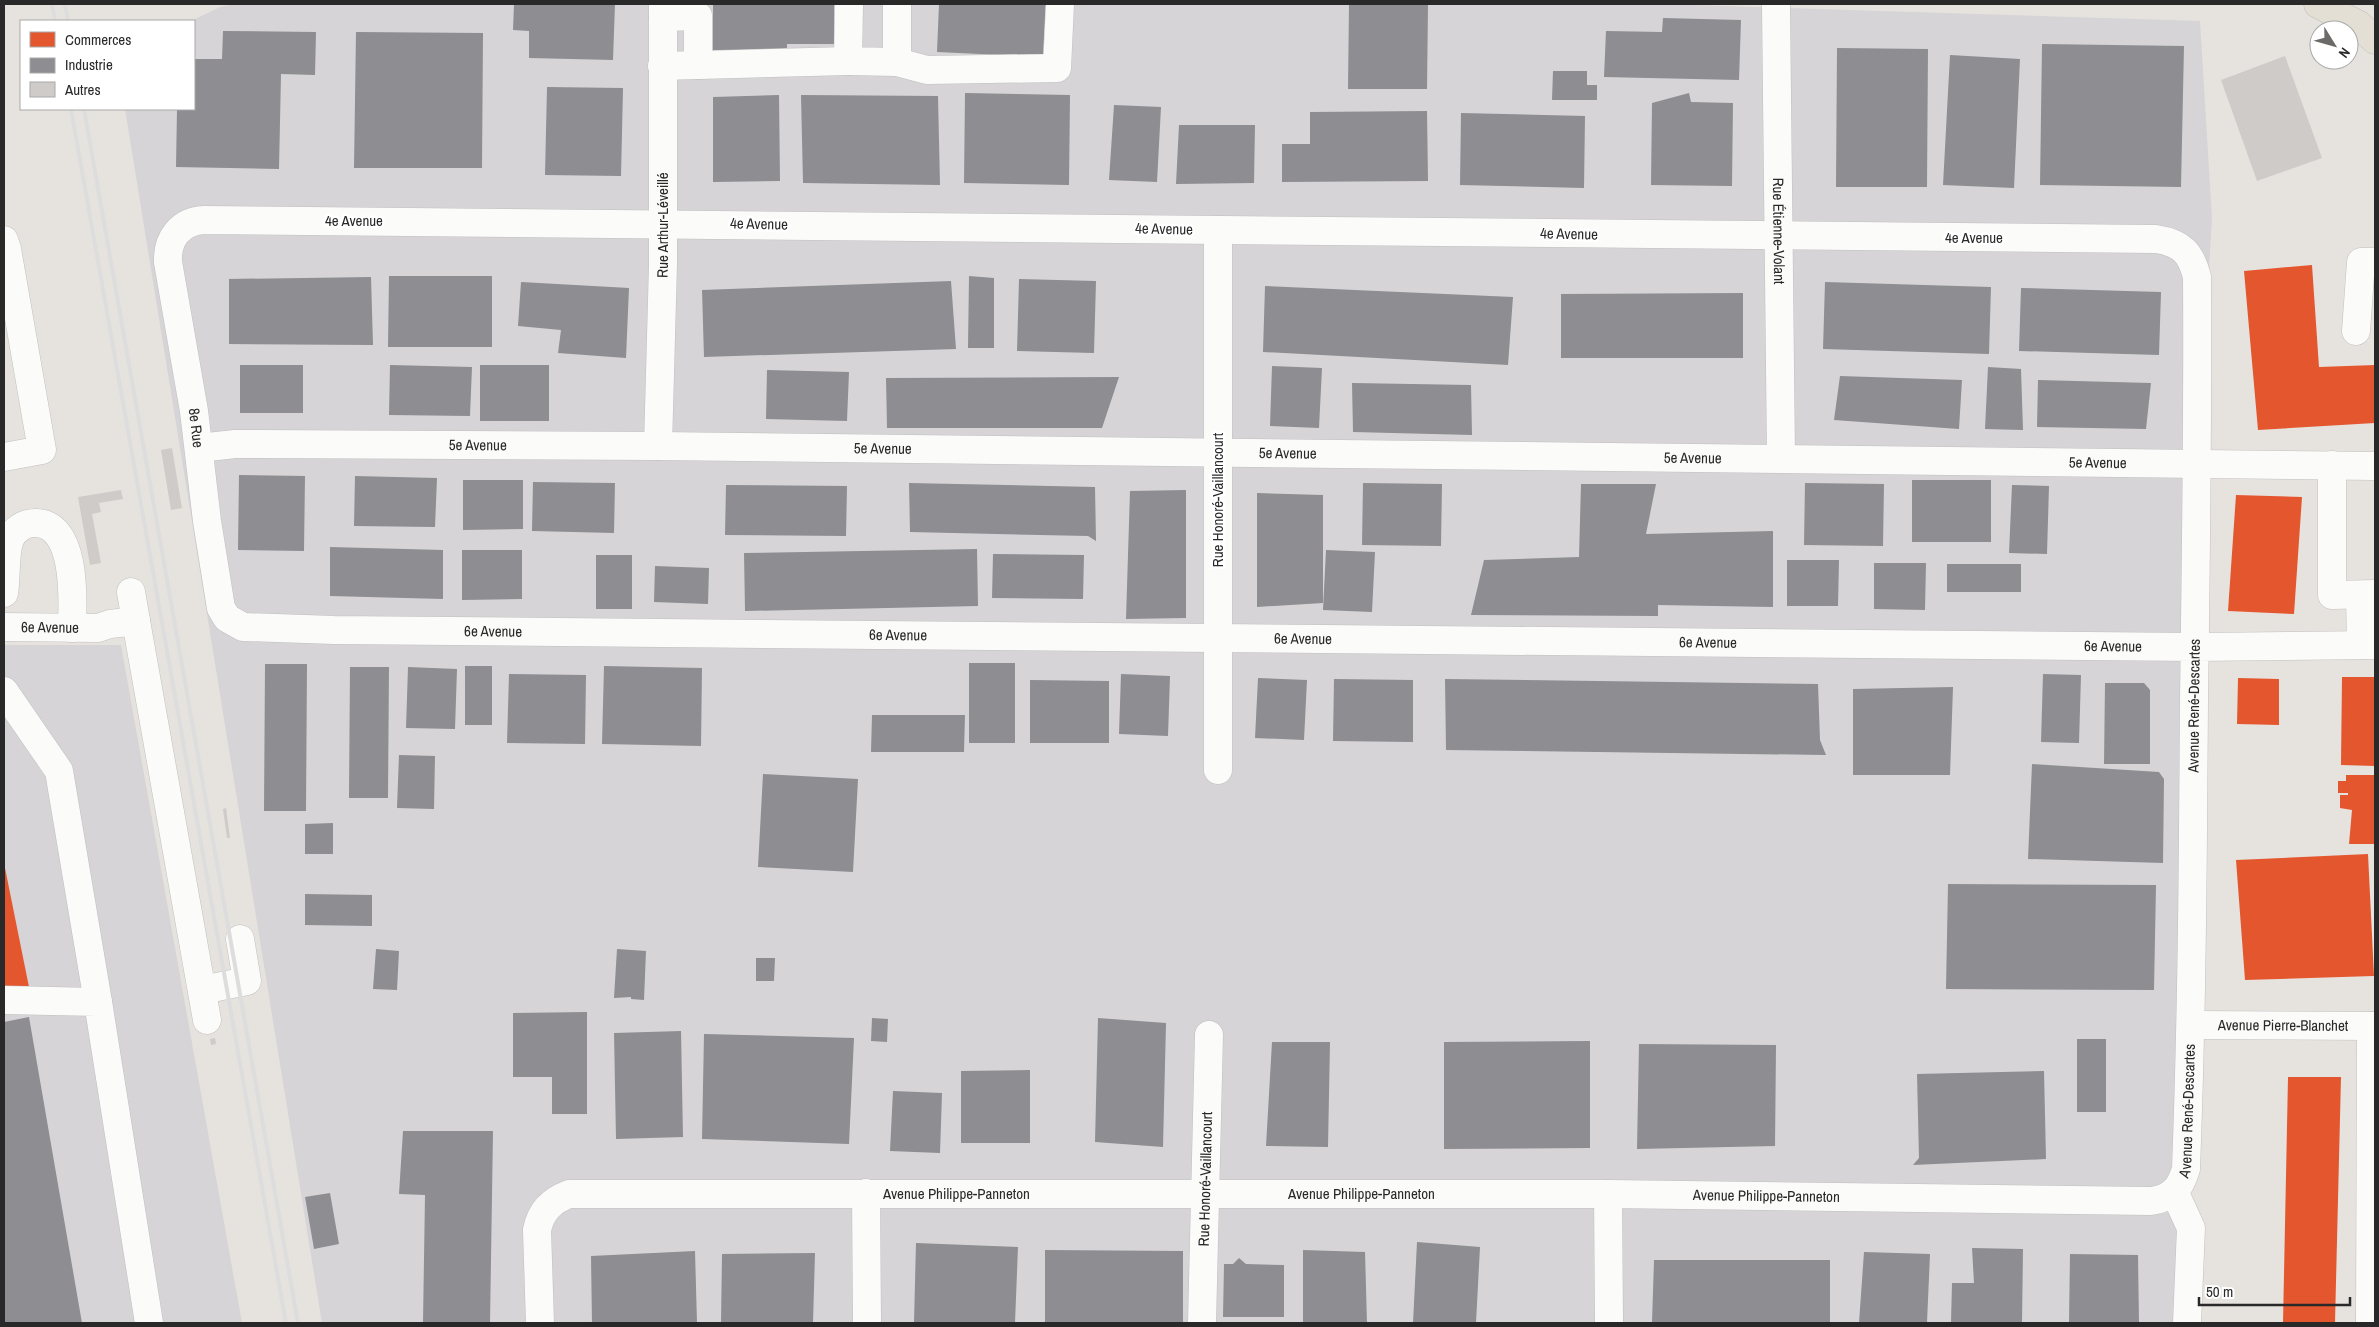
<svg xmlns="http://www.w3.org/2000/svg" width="2379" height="1327" font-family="'Archivo Narrow',sans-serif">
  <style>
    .industrial { fill: #d6d4d6 }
    .shops { fill: #e4572e }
    .industry { fill: #8d8d92 }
    .building { fill: #cecbc8 }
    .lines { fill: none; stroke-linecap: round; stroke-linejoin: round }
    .minor-casing { stroke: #c1c0c0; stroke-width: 29 }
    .major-casing { stroke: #bfbebd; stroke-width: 29 }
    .minor { stroke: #fbfbfa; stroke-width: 28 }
    .major { stroke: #e3dfd5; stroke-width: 28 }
    .rail { stroke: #ddddde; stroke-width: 4 }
    .labels { text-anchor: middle; stroke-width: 5; stroke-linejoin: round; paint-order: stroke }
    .street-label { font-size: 15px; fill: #292929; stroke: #fff }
  </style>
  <rect width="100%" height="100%" fill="#e6e3df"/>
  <path class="industrial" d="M234,4H1662L2200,21L2212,218L2198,464L2189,1323H322L125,109H194V21H191L220,7Z
    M4,645H121L242,1323H4Z"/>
  <path class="shops" d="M2312,265L2319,367L2375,365V423L2258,430L2244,271Z
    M2236,495L2302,497L2294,614L2228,611Z
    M2342,677H2375V766L2341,765Z
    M2238,678L2279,679V725L2237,724Z
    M2346,775H2375V844H2349L2352,810L2340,808V795H2348V793H2338V781H2346Z
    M2368,854L2374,976L2245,980L2236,860Z
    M4,868H5L30,992H4Z
    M2288,1077H2341L2335,1323H2283Z"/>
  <path class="industry" d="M514,4H615L613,60L529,58V31L513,30Z
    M713,4H834V44H787V61H713Z
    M939,4H1046L1043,57L937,52Z
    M1349,4H1428L1427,89H1348Z
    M1663,18L1741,20L1739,80L1604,77L1606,31L1662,32Z
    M223,31L316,32L315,75L281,74L279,169L176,167L177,109H194V59H222Z
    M356,32L483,33L482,168H354Z
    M2042,44L2184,46L2181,187L2040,185Z
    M1837,48L1928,49L1927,187H1836Z
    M1950,55L2020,59L2014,188L1943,185Z
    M1553,71H1587V85H1597V100H1552Z
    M547,87L623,88L621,176L545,175Z
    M965,93L1070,95L1069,185L964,183Z
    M1689,93L1691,102L1733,103L1732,186L1651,185L1652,103Z
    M779,95L780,181L713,182V97Z
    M801,95L938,96L940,185L803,183Z
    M1114,105L1161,107L1157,182L1109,180Z
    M1427,111L1428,181L1282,182V144H1310V112Z
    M1461,113L1585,116L1584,188L1460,185Z
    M1179,125H1255L1254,183L1176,184Z
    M389,276H492V347H388Z
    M969,276L994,278V348H968Z
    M371,277L373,345L229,344V279Z
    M1019,279L1096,281L1094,353L1017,351Z
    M951,281L956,349L704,357L702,290Z
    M521,282L629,288L626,358L558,353L561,330L518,326Z
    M1825,282L1991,287L1989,354L1823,349Z
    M1265,286L1513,297L1508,365L1263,352Z
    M2021,288L2161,292L2159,355L2019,351Z
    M1743,293V358H1561V294Z
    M240,365H303V413H240Z
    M390,365L472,367L470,416L389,415Z
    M480,365H549V421H480Z
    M1272,366L1322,368L1319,428L1270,426Z
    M1988,367L2021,369L2023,430L1985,429Z
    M767,370L849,372L847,421L766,419Z
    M1840,376L1962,380L1959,429L1834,420Z
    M1119,377L1102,428H887L886,378Z
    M2038,380L2151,383L2146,429L2037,427Z
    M1352,383L1471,385L1472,435L1353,432Z
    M239,475L305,476L304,551L238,550Z
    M355,476L437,478L435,527L354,526Z
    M463,480H523V529L463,530Z
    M1912,480H1991V542H1912Z
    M533,482L615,483L614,533L532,531Z
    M909,483L1095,487L1096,541L1088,536L910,532Z
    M1363,483L1442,484L1441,546L1362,545Z
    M1805,483L1884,484L1883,546L1804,545Z
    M1581,484H1656L1646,534L1773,531V607L1658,605V616L1471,615L1484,560L1579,557Z
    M726,485L847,486L846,536L725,535Z
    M2012,485L2049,486L2047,554L2009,553Z
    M1186,490V618L1126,619L1130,491Z
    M1257,493L1323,495V603L1257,607Z
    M330,547L443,550V599L330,596Z
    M977,549L978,606L745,611L744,553Z
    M462,550H522V599L462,600Z
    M1326,550L1375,552L1372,612L1323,610Z
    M993,554L1084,555L1083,599L992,598Z
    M596,555H632V609H596Z
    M1787,560H1839L1838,606H1787Z
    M1874,563H1926L1925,610L1874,609Z
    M1947,564H2021V592H1947Z
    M655,566L709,568L708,604L654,602Z
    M969,663H1015V743H969Z
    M265,664H307L306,811H264Z
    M465,666H492V725H465Z
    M604,666L702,668L701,746L602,744Z
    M350,667H389L388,798H349Z
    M408,667L457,669L455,729L406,728Z
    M509,674L586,675L585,744L507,743Z
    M1121,674L1170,676L1168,736L1119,734Z
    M2043,674L2081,675L2079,743L2041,742Z
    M1258,678L1307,680L1304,740L1255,738Z
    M1334,679L1413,680V742L1333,741Z
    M1445,679L1818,684L1820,740L1826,755L1446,750Z
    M1030,680L1109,681V743H1030Z
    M2105,683H2144L2150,690V764H2104Z
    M1953,687L1950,775H1853V689Z
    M872,715H965L964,752H871Z
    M399,755L435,756L434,809L397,808Z
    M2032,764L2159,772L2164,779L2163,863L2028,859Z
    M763,774L858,779L853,872L758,867Z
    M333,823V854H305V824Z
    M1948,884L2156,885L2154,990L1946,989Z
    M305,894L372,895V926L305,925Z
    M376,949L399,951L397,990L373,989Z
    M617,949L646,951L644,1000L631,999V997L614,998Z
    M756,958H775L774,981H756Z
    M587,1012V1114H552V1077H513V1013Z
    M29,1017L82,1323H4V1022Z
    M872,1018L888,1019L887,1042L871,1041Z
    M1098,1018L1166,1023L1163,1147L1095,1142Z
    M681,1031L683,1137L616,1139L614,1033Z
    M704,1034L854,1038L849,1144L702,1139Z
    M2077,1039H2106V1112H2077Z
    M1590,1041V1148L1444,1149V1042Z
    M1272,1042H1330L1328,1147L1266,1146Z
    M1639,1044L1776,1045L1775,1146L1637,1149Z
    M1030,1070V1143H961V1071Z
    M2044,1071L2046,1159L1913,1165L1919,1158L1917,1074Z
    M893,1091L942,1093L940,1153L890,1151Z
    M403,1131H493L490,1323H423L425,1195L399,1194Z
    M330,1193L339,1244L314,1249L305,1197Z
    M1417,1242L1480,1247L1476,1323H1413Z
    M916,1243L1018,1247L1015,1323H914Z
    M1972,1248L2023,1249L2022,1323H1951L1952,1283H1974Z
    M1045,1250L1183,1251V1323H1045Z
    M1303,1250L1365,1252L1367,1323H1303Z
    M695,1251L697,1323H592L591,1256Z
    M1864,1252L1930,1254L1927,1323H1859Z
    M815,1253L813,1323H721L722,1254Z
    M2070,1254L2138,1255L2139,1323H2069Z
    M1239,1258L1246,1264L1284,1265V1317H1223L1224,1264H1233Z
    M1654,1260H1830V1323H1652Z"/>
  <path class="building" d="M2285,56L2322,158L2257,181L2221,80Z
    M172,448L182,508L171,510L161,450Z
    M121,490L123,499L99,503L101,512L92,514L101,563L90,565L78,497Z
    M226,808L230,838H227L223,809Z
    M215,1038L216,1044L211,1045L210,1039Z"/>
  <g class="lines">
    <g class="minor-casing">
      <g id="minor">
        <path d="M849,4L848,61L897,62L927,70L1057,68L1060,4"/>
        <path id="s1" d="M1776,5L1781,458"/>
        <path d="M663,17L698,16V65"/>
        <path d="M897,62V4"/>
        <path d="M662,66L848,61"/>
        <path d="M1218,230V770"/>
        <path d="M4,240L7,249L42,450L4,457"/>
        <path d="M2356,331L2361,262H2375"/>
        <path id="s2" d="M658,446L663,264V4"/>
        <path id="s3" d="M199,448L235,444L658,446L2375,466"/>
        <path d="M2332,465V595L2375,594"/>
        <path d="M131,592L136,621"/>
        <path d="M4,593C7,576 4,555 10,539C14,530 24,523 34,523C77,521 73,600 72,628"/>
        <path d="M2360,595L2361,645"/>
        <path id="s4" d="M4,627L98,628L110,624L136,621L207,1020"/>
        <path d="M4,691L59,771L98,1002"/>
        <path d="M202,990L247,981L240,939"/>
        <path d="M4,1000L98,1002L149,1323"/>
        <path id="s5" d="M2191,1025L2375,1026"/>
        <path d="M866,1193L867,1323"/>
        <path d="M2175,1193L2191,1228L2187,1323"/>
        <path d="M1608,1194L1609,1323"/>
        <path id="s6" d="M540,1323L537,1230C541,1211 551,1201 569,1194H1608L2151,1201C2172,1198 2180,1189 2186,1169C2192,1012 2193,855 2194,699C2196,558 2198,418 2197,277C2191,253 2182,243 2156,239L204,220C180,221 167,239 168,262L194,411L207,521L221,608L227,618L243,627L334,630L2195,647L2375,645"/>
        <path id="s7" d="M1202,1323L1209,1035"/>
        <path d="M2370,1323L2371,1026"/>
      </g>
    </g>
    <g class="major-casing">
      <path id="major" d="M2318,4L2359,25L2375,40"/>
    </g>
    <use href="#minor" class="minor"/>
    <use href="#major" class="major"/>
    <path class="rail" d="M52,4L55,21
      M65,4L68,21
      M71,109L286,1323
      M84,109L298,1323"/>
  </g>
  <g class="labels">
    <g class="street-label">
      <text x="354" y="226">4e Avenue</text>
      <text transform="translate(759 224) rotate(1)" y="5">4e Avenue</text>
      <text dy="5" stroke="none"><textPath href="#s2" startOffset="221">Rue Arthur-Léveillé</textPath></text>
      <text transform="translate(1164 229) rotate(1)" y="5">4e Avenue</text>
      <text dy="5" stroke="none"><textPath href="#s1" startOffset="226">Rue Étienne-Volant</textPath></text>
      <text transform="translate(1569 234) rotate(1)" y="5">4e Avenue</text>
      <text x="1974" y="243">4e Avenue</text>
      <text dy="5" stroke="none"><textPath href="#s6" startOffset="4912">8e Rue</textPath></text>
      <text dy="5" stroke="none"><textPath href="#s3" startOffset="279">5e Avenue</textPath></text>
      <text dy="5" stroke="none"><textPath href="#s3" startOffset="684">5e Avenue</textPath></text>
      <text dy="5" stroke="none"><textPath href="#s3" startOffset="1089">5e Avenue</textPath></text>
      <text dy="5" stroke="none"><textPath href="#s3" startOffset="1494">5e Avenue</textPath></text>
      <text dy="5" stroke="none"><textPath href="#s3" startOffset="1899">5e Avenue</textPath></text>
      <text transform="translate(1218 500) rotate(-90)" y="5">Rue Honoré-Vaillancourt</text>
      <text dy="5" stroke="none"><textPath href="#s4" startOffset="46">6e Avenue</textPath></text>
      <text dy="5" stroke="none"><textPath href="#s6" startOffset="5374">6e Avenue</textPath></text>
      <text dy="5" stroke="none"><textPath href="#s6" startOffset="5779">6e Avenue</textPath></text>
      <text dy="5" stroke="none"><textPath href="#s6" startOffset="6184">6e Avenue</textPath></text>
      <text dy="5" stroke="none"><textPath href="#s6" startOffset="6589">6e Avenue</textPath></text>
      <text dy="5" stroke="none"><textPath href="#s6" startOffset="6994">6e Avenue</textPath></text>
      <text dy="5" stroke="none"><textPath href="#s6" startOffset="2240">Avenue René-Descartes</textPath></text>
      <text dy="5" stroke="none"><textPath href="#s5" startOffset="92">Avenue Pierre-Blanchet</textPath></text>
      <text dy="5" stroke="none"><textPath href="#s6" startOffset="1835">Avenue René-Descartes</textPath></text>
      <text dy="5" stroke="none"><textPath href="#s7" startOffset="144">Rue Honoré-Vaillancourt</textPath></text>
      <text dy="5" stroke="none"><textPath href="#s6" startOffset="531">Avenue Philippe-Panneton</textPath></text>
      <text dy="5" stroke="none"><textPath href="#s6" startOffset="936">Avenue Philippe-Panneton</textPath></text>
      <text dy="5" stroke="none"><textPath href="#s6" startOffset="1341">Avenue Philippe-Panneton</textPath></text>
    </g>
  </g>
  <rect width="2379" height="1327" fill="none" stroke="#292929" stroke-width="10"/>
  <rect x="20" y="20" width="175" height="90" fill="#ffffff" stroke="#a9a9a9"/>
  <rect x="30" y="32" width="25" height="15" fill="#e4572e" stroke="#a9a9a9"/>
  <text x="65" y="45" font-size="15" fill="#292929">Commerces</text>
  <rect x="30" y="58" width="25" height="15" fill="#8d8d92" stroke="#a9a9a9"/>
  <text x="65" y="70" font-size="15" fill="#292929">Industrie</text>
  <rect x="30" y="82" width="25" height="15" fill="#cecbc8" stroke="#a9a9a9"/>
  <text x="65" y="95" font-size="15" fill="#292929">Autres</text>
  <g transform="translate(2334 45) rotate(127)"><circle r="24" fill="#ffffff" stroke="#a9a9a9"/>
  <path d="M0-4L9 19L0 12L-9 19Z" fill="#6b6a69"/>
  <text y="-8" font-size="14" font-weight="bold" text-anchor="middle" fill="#292929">N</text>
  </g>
  <path d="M2199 1297v8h151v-8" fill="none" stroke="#292929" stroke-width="2.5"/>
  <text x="2206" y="1297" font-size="15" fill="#292929" stroke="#ffffff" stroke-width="4" paint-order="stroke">50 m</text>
</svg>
